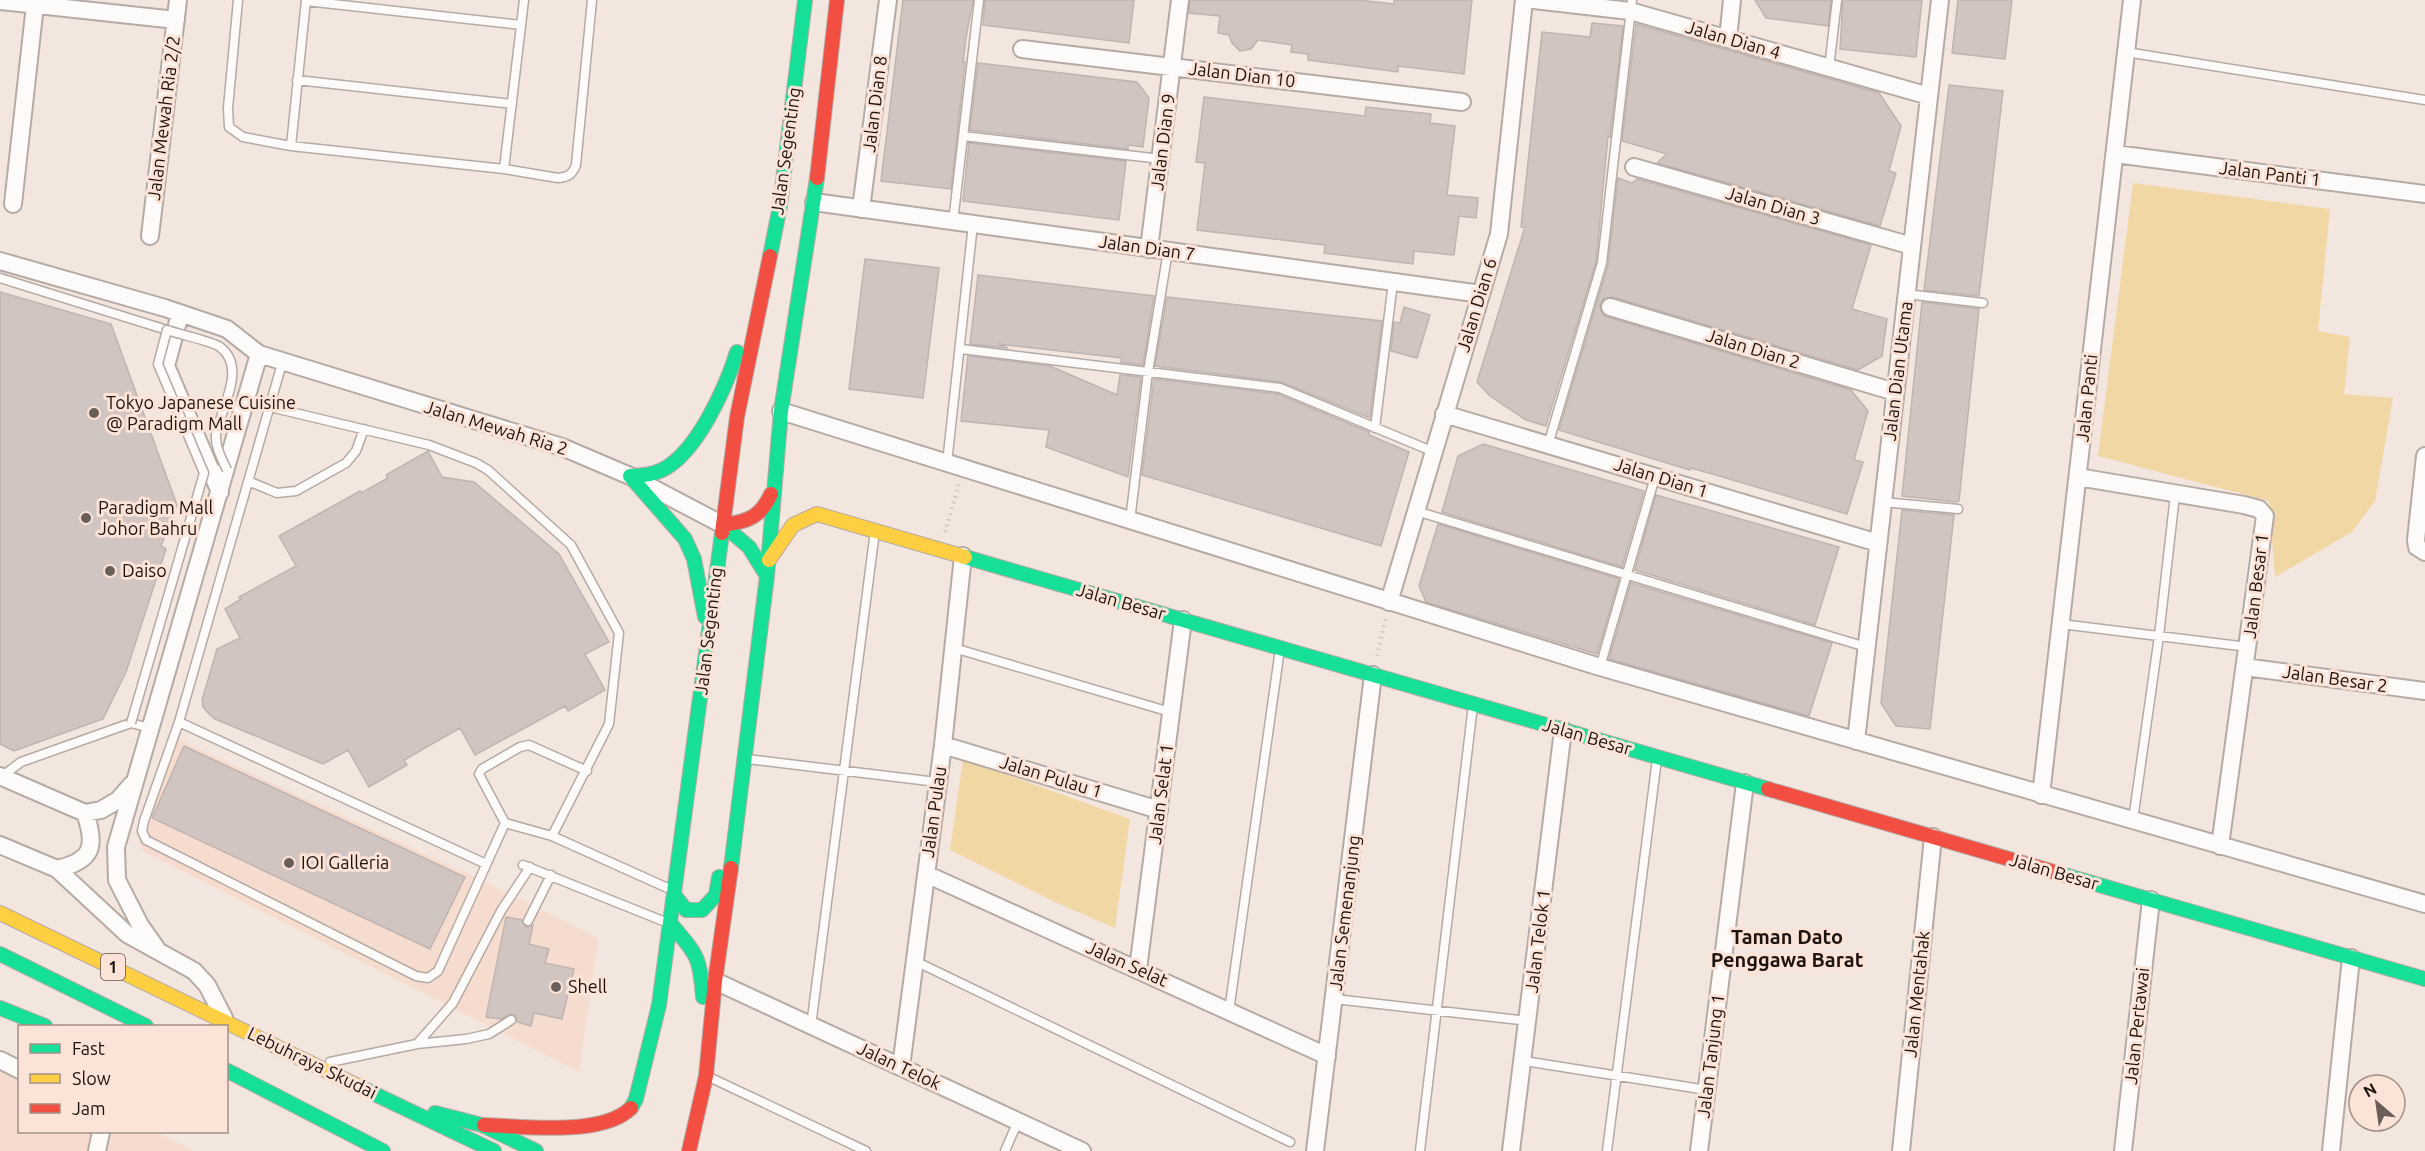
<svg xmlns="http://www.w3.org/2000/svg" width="2425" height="1151" font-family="Ubuntu,sans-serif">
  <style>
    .built { fill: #f6dcce }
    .green { fill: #f1d7a4 }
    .building { fill: #d1c5c1; stroke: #c0b4b0; stroke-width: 1.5 }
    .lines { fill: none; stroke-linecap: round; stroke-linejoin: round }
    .lane-casing { stroke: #b5aaa4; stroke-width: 11 }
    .street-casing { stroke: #b5aaa4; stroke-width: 20 }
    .fast-casing { stroke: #b5aaa4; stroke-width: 16 }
    .slow-casing { stroke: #b5aaa4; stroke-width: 16 }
    .jam-casing { stroke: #b5aaa4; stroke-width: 16 }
    .path { stroke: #cdc8c6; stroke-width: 4; stroke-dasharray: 1.5 4.5; stroke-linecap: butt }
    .lane { stroke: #fdfbfa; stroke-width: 8 }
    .street { stroke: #fdfbfa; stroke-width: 16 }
    .fast { stroke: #16e098; stroke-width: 14 }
    .slow { stroke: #ffcf43; stroke-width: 14 }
    .jam { stroke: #f24e42; stroke-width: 14 }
    .lane-bridge-casing { stroke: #b5aaa4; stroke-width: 11; stroke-linecap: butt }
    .lane-bridge { stroke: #fdfbfa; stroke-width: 8 }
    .poi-dot { fill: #695e58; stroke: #fbe3d7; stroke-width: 2 }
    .labels { text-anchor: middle; stroke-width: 6; stroke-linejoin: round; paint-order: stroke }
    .shield { fill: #fbe3d7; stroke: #60524b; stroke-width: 1.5 }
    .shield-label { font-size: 16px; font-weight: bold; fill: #1e140f }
    .street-label { font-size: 18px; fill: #1e140f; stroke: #fbe3d7 }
    .poi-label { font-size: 18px; fill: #1e140f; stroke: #fbe3d7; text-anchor: start }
    .neighbourhood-label { font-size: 20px; font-weight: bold; fill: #1e140f; stroke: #fbe3d7 }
  </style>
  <rect width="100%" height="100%" fill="#f3e6df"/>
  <path class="built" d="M169,735L485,882L598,938L579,1072L142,850L136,832Z
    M0,1055L19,1065L20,1132H155L194,1151H0Z"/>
  <path class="green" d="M2133,183L2330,209L2318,331L2350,337L2344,394L2393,398L2375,501L2352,532L2275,577L2269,501L2098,456Z
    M963,759L1130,819L1115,928L1055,902L950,850Z"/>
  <path class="building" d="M903,0H973L966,38L963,62H965L951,189L881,181Z
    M985,0H1134L1129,43L983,25Z
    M1190,0H1358L1394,4V0H1472L1464,74L1398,66V72L1308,60V54L1291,52L1292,45L1258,40L1251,49L1240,51L1232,43L1229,35L1218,33L1220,16L1189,13Z
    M1755,0H1831L1828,26L1766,18Z
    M1843,0H1922L1916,57L1840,49Z
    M1958,0H2012L2005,59L1952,53Z
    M1592,23L1623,26L1610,137L1608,136L1596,262L1546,426L1526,420L1490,396L1477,382L1525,227H1521L1542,32L1590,37Z
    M1636,24L1879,93L1901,126L1889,171L1896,173L1880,226L1657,163L1667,154L1622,141Z
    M978,63L1137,82L1149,98L1143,147L1128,145V149L970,130Z
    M1949,85L2003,91L1979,296L1924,290Z
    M1204,97L1365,116L1366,107L1431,114L1430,123L1455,126L1447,195L1478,198L1476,218L1459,216L1454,255L1414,251L1413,264L1324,253L1325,245L1197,230L1205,163L1196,162Z
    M969,143L1126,161L1119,220L963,201Z
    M1618,178L1632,183L1637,179L1871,245L1852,309L1887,319L1882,356L1858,370L1613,297L1603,299L1600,305L1602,314L1607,317L1851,390L1868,411L1854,460L1863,462L1847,514L1716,475L1691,468L1690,470L1559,430L1608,265Z
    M865,259L939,268L923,398L849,389Z
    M978,275L1154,296L1143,365L1121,362L1122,358L998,344L1008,348L970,344Z
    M0,292L111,324L177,505L161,546L166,549L126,672L103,719L14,751L0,744Z
    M1167,297L1382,321L1370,418L1281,382L1155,366Z
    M1922,302L1979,309L1959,501L1956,502L1902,496Z
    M1404,307L1430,315L1417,358L1391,351L1394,322L1400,323Z
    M968,356L1050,366L1117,395L1120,375L1141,377L1128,477L1046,447L1049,430L961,421Z
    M1154,379L1278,394L1369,432V435L1409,452L1381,546L1142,475Z
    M1483,444L1644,491L1622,567L1442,512L1458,456Z
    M428,451L442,477L474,482L559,554L609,642L585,654L605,690L568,711L565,706L475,755L460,728L404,760L407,765L369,787L348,750L323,764L215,719L208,713L203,707L202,700L217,649L240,638L225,609L241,599L239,597L296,566L279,536L360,491L361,493L388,478L386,475Z
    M1656,495L1839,547L1815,625L1635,570Z
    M1902,510L1954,515L1930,729L1896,726L1881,703Z
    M1438,524L1619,579L1597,654L1426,602L1419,586Z
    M1631,583L1832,643L1809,716L1609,659Z
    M184,746L465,877L430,949L152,818Z
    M506,917L522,920L526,927L533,925L529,944L549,949L545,963L574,969L562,1019L534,1013L531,1026L517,1022L516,1016L511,1014L501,1019L486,1017Z"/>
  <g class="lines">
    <g class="lane-casing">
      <path id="lane" d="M238,0L228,108L229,127L243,137L291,146L504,169L558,178C568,177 572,175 576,165L592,0
        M306,1L521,25
        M2126,52L2425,100
        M1829,68L1837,0
        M297,80L512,104
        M963,136L1161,159
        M291,146L306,0
        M504,169L524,0
        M953,222L979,0
        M0,278L167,330
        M1906,294L1983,303
        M961,349L1280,388L1434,452
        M283,360L179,722L144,821L142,831L146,840L416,976L428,978L438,971L505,823
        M270,407L429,445L476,463L488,470L571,545L619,633L609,724L552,836
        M1375,428L1393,282
        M1548,445L1602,263L1632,0
        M947,463L973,224
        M248,481L277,493L296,491L346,463L356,451L364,429
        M1883,502L1958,509
        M1416,511L1866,647
        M1130,521L1148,372L1168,251
        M2061,624L2248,647
        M954,648L1170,712
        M1600,667L1655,477
        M179,722L486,864
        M747,759L937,782
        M587,771L529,745L520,747L482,769L479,774L505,823L552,836L672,890
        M1,777L21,762L131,723L150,728
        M2133,820L2159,636L2175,495
        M523,865L668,923
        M528,921L551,875
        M915,961L1290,1142
        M1335,999L1528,1021
        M1229,1011L1280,649
        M811,1026L875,531
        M417,1044L453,1003L501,911L530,867
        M1524,1061L1707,1090
        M330,1062L417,1044L466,1039L489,1034L511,1020
        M709,1077L866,1151
        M1005,1151L1018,1121
        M1420,1151L1473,705
        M1607,1151L1657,759"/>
    </g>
    <g class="street-casing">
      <path id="street" d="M1534,0L1630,11L1929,96
        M0,1L176,20
        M1728,39L1732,0
        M1022,49L1462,102
        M2115,154L2425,194
        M1634,167L1912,246
        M814,202L1481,294
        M13,204L35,5
        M861,209L888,0
        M150,236L178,0
        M1149,249L1180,0
        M0,261L165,308L227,329L259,354L562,447L630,476L723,525
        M1610,307L1895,392
        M180,314L166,366L220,492
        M781,411L1600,667L2425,904
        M1444,414L1878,543
        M2425,456L2416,540L2417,547L2425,552
        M2078,477L2244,505L2259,509L2265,516L2220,846
        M1389,602L1499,234L1524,0
        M2245,667L2425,691
        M1856,741L1940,0
        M943,745L1159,810
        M0,776L85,813L101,810L118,800L132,784
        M2041,795L2132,0
        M0,845L57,869L127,934L194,971L207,985L224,1018
        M57,869C92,861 97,847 85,813
        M926,874L1327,1056
        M157,949L140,925L117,880L116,847L259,354
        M1138,969L1183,620
        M715,981L1082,1151
        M0,1060L20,1070
        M901,1067L943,745L963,556
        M97,1151L101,1132
        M1315,1151L1373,675
        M1511,1151L1563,730
        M1699,1151L1745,783
        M1901,1151L1933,837
        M2123,1151L2151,900
        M2331,1151L2351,958"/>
    </g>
    <g class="fast-casing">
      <path id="fast" d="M770,256L780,206L805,0
        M630,476C641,476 652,475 662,470C697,453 726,387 737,352
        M630,476L685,539L694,559L705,617
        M723,525L749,547L767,576
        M965,557L1768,789
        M731,868L767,576L781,411L817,178
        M2061,874L2425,979
        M675,896L686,910H702L716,895L719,877
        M671,924C697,955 700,956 703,997
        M0,954L146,1026
        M0,1008L45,1026
        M226,1070L383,1151
        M360,1087L494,1151
        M631,1108L636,1099L659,1005L722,533
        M435,1113L482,1125L536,1151"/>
    </g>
    <g class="slow-casing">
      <path id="slow" d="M769,560L793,525L817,514L965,557
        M0,913L360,1087"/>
    </g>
    <g class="jam-casing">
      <path id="jam" d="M817,178L837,0
        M723,525C747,522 761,517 771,494
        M722,533L737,417L770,256
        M1768,789L2061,874
        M484,1125C523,1126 602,1137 631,1108
        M689,1151L706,1076L715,981L731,868"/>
    </g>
    <path class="path" d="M945,532L959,484
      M1377,656L1386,617"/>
    <use href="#lane" class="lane"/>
    <use href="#street" class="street"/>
    <use href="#fast" class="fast"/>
    <use href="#slow" class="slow"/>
    <use href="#jam" class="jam"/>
    <g class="lane-bridge-casing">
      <path id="lane-bridge" d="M131,723L204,473L158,364L167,330C178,334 212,341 220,347C248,368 220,409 216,435C215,447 222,459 227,470"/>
    </g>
    <use href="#lane-bridge" class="lane-bridge"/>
  </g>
  <g class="poi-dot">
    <circle cx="94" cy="413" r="6"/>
    <circle cx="86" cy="518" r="6"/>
    <circle cx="110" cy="571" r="6"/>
    <circle cx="289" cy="863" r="6"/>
    <circle cx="556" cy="987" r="6"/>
  </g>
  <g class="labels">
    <rect class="shield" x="101" y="954" width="24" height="26" rx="4.5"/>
    <g class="shield-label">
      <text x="113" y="973">1</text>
    </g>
    <g class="street-label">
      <text transform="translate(1733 40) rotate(16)" y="6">Jalan Dian 4</text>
      <text transform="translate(1242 75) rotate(7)" y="6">Jalan Dian 10</text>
      <text transform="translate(875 104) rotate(-83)" y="6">Jalan Dian 8</text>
      <text transform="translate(164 118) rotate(-83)" y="6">Jalan Mewah Ria 2/2</text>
      <text transform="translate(1163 142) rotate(-83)" y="6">Jalan Dian 9</text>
      <text transform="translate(786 151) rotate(-82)" y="6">Jalan Segenting</text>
      <text transform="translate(2270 174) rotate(7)" y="6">Jalan Panti 1</text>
      <text transform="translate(1773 206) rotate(16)" y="6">Jalan Dian 3</text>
      <text transform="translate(1147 248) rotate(8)" y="6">Jalan Dian 7</text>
      <text transform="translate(1477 305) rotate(-73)" y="6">Jalan Dian 6</text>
      <text transform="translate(1753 349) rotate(17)" y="6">Jalan Dian 2</text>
      <text transform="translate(1898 371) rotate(-83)" y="6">Jalan Dian Utama</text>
      <text transform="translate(2087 398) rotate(-84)" y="6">Jalan Panti</text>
      <text transform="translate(496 428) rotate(17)" y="6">Jalan Mewah Ria 2</text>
      <text transform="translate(1661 478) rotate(17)" y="6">Jalan Dian 1</text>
      <text transform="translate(2256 586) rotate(-83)" y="6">Jalan Besar 1</text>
      <text transform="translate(1121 602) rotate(16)" y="6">Jalan Besar</text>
      <text transform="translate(709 631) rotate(-83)" y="6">Jalan Segenting</text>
      <text transform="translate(2335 679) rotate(8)" y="6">Jalan Besar 2</text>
      <text transform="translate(1587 737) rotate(16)" y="6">Jalan Besar</text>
      <text transform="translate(1051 777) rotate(17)" y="6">Jalan Pulau 1</text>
      <text transform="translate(1161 794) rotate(-83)" y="6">Jalan Selat 1</text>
      <text transform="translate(934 812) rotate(-82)" y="6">Jalan Pulau</text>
      <text transform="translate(2054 872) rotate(16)" y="6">Jalan Besar</text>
      <text transform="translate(1345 913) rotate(-83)" y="6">Jalan Semenanjung</text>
      <text transform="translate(1538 941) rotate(-83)" y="6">Jalan Telok 1</text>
      <text transform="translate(1127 964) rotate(24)" y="6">Jalan Selat</text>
      <text transform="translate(1917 994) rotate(-84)" y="6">Jalan Mentahak</text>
      <text transform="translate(2137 1026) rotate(-84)" y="6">Jalan Pertawai</text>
      <text transform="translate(1711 1056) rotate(-83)" y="6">Jalan Tanjung 1</text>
      <text transform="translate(312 1063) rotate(26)" y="6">Lebuhraya Skudai</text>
      <text transform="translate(899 1066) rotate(25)" y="6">Jalan Telok</text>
    </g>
    <g class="poi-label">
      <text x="106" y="409">Tokyo Japanese Cuisine<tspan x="106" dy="21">@ Paradigm Mall</tspan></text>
      <text x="98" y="514">Paradigm Mall<tspan x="98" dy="21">Johor Bahru</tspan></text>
      <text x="122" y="577">Daiso</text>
      <text x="301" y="869">IOI Galleria</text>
      <text x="568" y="993">Shell</text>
    </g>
    <g class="neighbourhood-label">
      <text x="1787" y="944">Taman Dato<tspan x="1787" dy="23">Penggawa Barat</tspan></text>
    </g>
  </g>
  <rect x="18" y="1025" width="210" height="108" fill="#fbe3d7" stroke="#a39087" stroke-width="1.5"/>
  <rect x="30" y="1044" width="30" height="9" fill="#16e098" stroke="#a39087" stroke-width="1.5"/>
  <text x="72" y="1055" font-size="18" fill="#1e140f">Fast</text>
  <rect x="30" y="1074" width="30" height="9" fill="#ffcf43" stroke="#a39087" stroke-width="1.5"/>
  <text x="72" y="1085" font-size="18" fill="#1e140f">Slow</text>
  <rect x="30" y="1104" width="30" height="9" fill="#f24e42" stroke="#a39087" stroke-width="1.5"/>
  <text x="72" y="1115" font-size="18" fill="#1e140f">Jam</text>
  <g transform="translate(2377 1103) rotate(331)"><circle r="28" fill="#fbe3d7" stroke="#a39087" stroke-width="1.5"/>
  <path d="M0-4.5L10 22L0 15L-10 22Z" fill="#695e58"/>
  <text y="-9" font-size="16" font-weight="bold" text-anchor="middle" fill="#1e140f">N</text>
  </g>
</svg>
